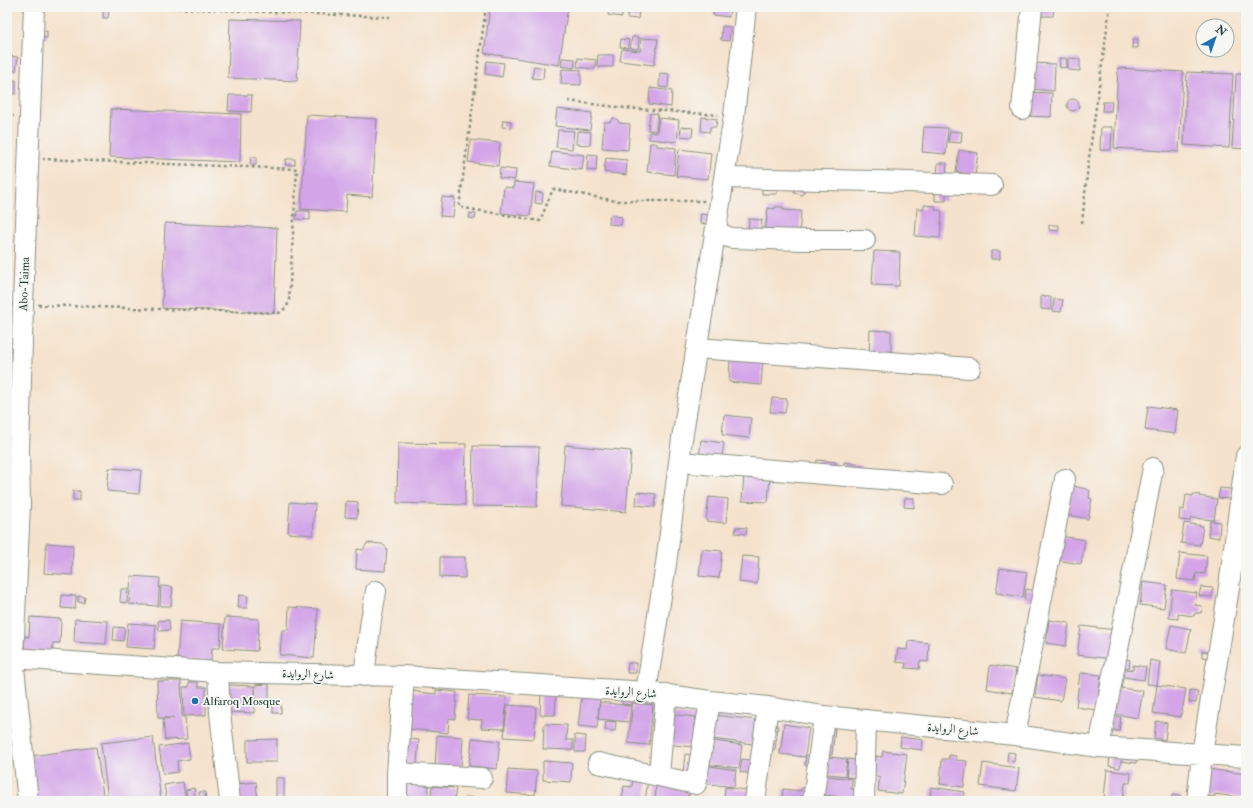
<svg xmlns="http://www.w3.org/2000/svg" width="1253" height="808" font-family="'IM FELL Double Pica',Amiri,serif">
  <style>
    .building { fill: #d3a5e8 }
    .lines { fill: none; stroke-linecap: round; stroke-linejoin: round }
    .minor-casing { stroke: #8a9080; stroke-width: 22 }
    .path { stroke: #8a9080; stroke-width: 2.5; stroke-dasharray: 3 3; stroke-linecap: butt }
    .minor { stroke: #fff; stroke-width: 20 }
    .poi-dot { fill: #1f6fb2; stroke: #f6f6f2; stroke-width: 1.5 }
    .labels { text-anchor: middle; stroke-width: 3.5; stroke-linejoin: round; paint-order: stroke }
    .street-label { font-size: 12px; fill: #1f3d34; stroke: #f6f6f2 }
    .poi-label { font-size: 12px; fill: #1f3d34; stroke: #f6f6f2; text-anchor: start }
  </style>
  <rect width="100%" height="100%" fill="#f6f6f2"/>
  <filter id="ink" filterUnits="userSpaceOnUse"><feTurbulence type="fractalNoise" baseFrequency=".025" numOctaves="2"/><feDisplacementMap in="SourceGraphic" scale="8" xChannelSelector="R" yChannelSelector="G"/><feConvolveMatrix kernelMatrix="1 2 1 2 8 2 1 2 1" color-interpolation-filters="sRGB"/></filter>
  <filter id="wash" filterUnits="userSpaceOnUse"><feTurbulence type="fractalNoise" baseFrequency=".012" numOctaves="4" result="noise"/><feDisplacementMap in="SourceGraphic" scale="16" xChannelSelector="R" yChannelSelector="G"/><feGaussianBlur stdDeviation="0.9" result="paint"/><feColorMatrix in="noise" values="0 0 0 0 0 0 0 0 0 0 0 0 0 0 0 0 0 1.4 0 .05"/><feComposite in="paint" operator="in"/></filter>
  <g filter="url(#wash)">
    <rect width="100%" height="100%" fill="#f5e2cc"/>
    <g id="blocks">
      <path class="building" d="M490,7H568L559,65L484,53Z
        M609,7H623L622,17L608,15Z
        M628,7L639,8L638,19L627,18Z
        M714,7L730,8L729,17L713,15Z
        M1036,7H1054L1053,16H1036Z
        M103,11H109L108,18H103Z
        M230,19L300,21L297,81L228,78Z
        M722,26L731,27L729,41L721,40Z
        M41,31H47V38H40Z
        M632,37H639L638,49L630,48Z
        M641,38L658,39L654,65L620,61L622,49L640,51Z
        M621,39L629,40L628,48L620,47Z
        M1133,39H1138V48H1132Z
        M598,55H613V67H597Z
        M8,56L18,57L16,71L7,70Z
        M562,58L575,59L574,68L561,66Z
        M578,58L596,60L595,69L577,67Z
        M1066,58L1067,67L1060,68L1059,59Z
        M1068,58L1080,59V71L1068,70Z
        M487,61L504,63L502,77L485,74Z
        M1030,63L1055,64L1054,91L1029,89Z
        M534,66L544,68L543,79L532,78Z
        M1118,68L1183,72L1179,152L1114,148Z
        M562,69L581,70V85L561,84Z
        M1187,72L1233,74L1229,148L1184,145Z
        M660,73L669,74L668,88L659,87Z
        M1236,74H1246V149L1232,148Z
        M7,80H16V94L7,93Z
        M650,88L672,91L671,107L649,104Z
        M1026,92L1052,93L1051,117L1024,116Z
        M229,95H252L251,112L228,111Z
        M1067 105a6 6 0 1 1 12 0a6 6 0 1 1-12 0Z
        M1103,102H1112L1111,111H1102Z
        M111,109L241,114L240,162L109,157Z
        M557,109L592,113L590,130L555,126Z
        M650,113L658,114L656,131L648,130Z
        M307,115L377,119L372,197L347,195L346,212L301,209Z
        M702,117L717,119L716,127H710V132L701,131Z
        M613,118L618,120L619,123L630,124L628,150L602,148L604,122H610Z
        M659,118L679,120L677,142L649,139V132L657,133Z
        M503,120L511,121V128L502,127Z
        M681,127L693,128L692,137L680,136Z
        M924,127L948,128L946,154L922,152Z
        M1101,127H1112L1111,150H1100Z
        M558,130L574,131L572,149L556,147Z
        M577,131L591,132L590,145L576,144Z
        M950,131L962,132L961,143L948,142Z
        M471,140L500,143L498,166L468,162Z
        M650,143H657V146L676,148L674,175L647,172Z
        M679,149L711,153L708,179L676,176Z
        M959,150L978,153L975,175L956,172Z
        M552,151L584,155L582,170L550,166Z
        M588,154L597,155L596,171L587,170Z
        M251,157H256V165H250Z
        M606,158L627,160L626,175L604,172Z
        M286,159H295V165H285Z
        M938,163H947L946,177L937,176Z
        M500,168L516,170L515,180L499,178Z
        M514,182L534,184L530,216L501,213L504,187L513,188Z
        M762,183L777,184V194H762Z
        M795,184L805,185L803,195L794,193Z
        M935,189H946V201H935Z
        M536,192L543,193L542,204L535,203Z
        M442,197L455,198L453,217L440,216Z
        M924,205L936,206L935,210L942,211L940,238L915,236L917,208L924,209Z
        M775,207H783V210L801,211L799,238L765,234L768,208L775,209Z
        M297,211H310V220L296,219Z
        M470,213L476,214L475,219L469,218Z
        M701,214L709,215L708,224L700,223Z
        M610,215L622,217L621,225L609,224Z
        M749,219L762,220L760,235L748,234Z
        M165,223L277,228L274,313L162,308Z
        M1049,225H1059V231L1049,230Z
        M874,251L900,252L899,286L872,285Z
        M991,251H1000V259H991Z
        M1041,296L1051,297V310L1041,309Z
        M1054,299L1063,300L1061,312L1053,311Z
        M870,330L891,331V355H869Z
        M730,358L763,361L761,385L729,382Z
        M772,398L787,399L785,413L770,412Z
        M1148,406L1178,410L1175,434L1145,430Z
        M724,415L751,418L749,438L722,435Z
        M701,440L724,443L721,462L699,459Z
        M398,443L466,444L465,505L397,503Z
        M565,445L631,451L626,512L561,506Z
        M473,446L539,447L537,507L472,506Z
        M817,460L836,462L835,469L816,467Z
        M844,462L862,465L861,473L843,470Z
        M109,468L141,470L139,494L107,491Z
        M744,474L770,476L768,502L742,501Z
        M1073,486L1086,489L1090,491L1089,498L1092,499L1088,519L1063,514Z
        M1220,488L1231,489L1230,499L1218,498Z
        M73,491H80V500H73Z
        M637,492L656,494L655,507L636,505Z
        M1193,494L1200,495L1199,496L1217,499L1214,520L1191,518L1190,521L1179,520L1180,509L1184,510L1186,495L1193,496Z
        M709,497L728,499L726,523L706,521Z
        M905,498H914V508L904,507Z
        M346,501L358,502L357,518L345,517Z
        M290,502L315,504L313,535L288,533Z
        M1210,521L1220,522L1219,538L1208,536Z
        M1184,523L1203,526L1200,545L1181,543Z
        M736,527L747,528L746,534L735,533Z
        M1060,536L1085,540L1081,564L1056,560Z
        M46,543L73,545L72,575L44,573Z
        M367,543L382,544L387,548L385,571L356,569L357,549L363,550Z
        M702,549L722,551L719,578L699,576Z
        M1180,553L1207,556L1205,574L1196,573L1195,581L1177,579Z
        M742,556L759,557L757,584L739,582Z
        M440,557H465V578L440,577Z
        M1000,568L1027,572L1023,597L996,593Z
        M131,576L160,578L158,606L129,604Z
        M1143,582L1167,585L1164,608L1140,605Z
        M161,586L173,587L171,606H160Z
        M1201,587L1213,588L1212,597L1199,596Z
        M121,589H128L127,603L120,602Z
        M1026,589L1035,591L1033,602L1024,600Z
        M1172,590L1197,593L1195,605L1202,606L1201,613H1195L1194,616L1178,614V619L1169,618Z
        M62,595L76,596L75,609L61,608Z
        M239,595L248,596L247,608H238Z
        M78,596L85,597L84,603L78,602Z
        M289,607L318,609L314,658L280,655L282,630H288Z
        M30,617L61,619L60,643H53L52,653L24,651L25,636L29,637Z
        M225,617L259,619L257,651L223,649Z
        M75,619L108,621L106,644L74,642Z
        M169,620L170,630L159,631L158,621Z
        M1049,620L1069,623L1066,646L1046,643Z
        M180,621L221,624L220,648H212L211,661L177,659Z
        M128,623L156,625L154,649L126,647Z
        M1171,625L1191,629L1186,653L1166,649Z
        M1081,626L1116,630L1113,659L1077,655Z
        M114,627L125,628L123,641L113,640Z
        M908,641L929,643L928,662L920,661L919,669L905,668L906,663L896,662L898,649L907,650Z
        M1202,651L1210,652L1209,658L1202,657Z
        M1121,658L1130,660L1129,668L1120,666Z
        M1150,660L1160,662L1157,685L1147,684Z
        M628,663H636V673H627Z
        M990,665L1016,669L1012,693L987,689Z
        M1133,665L1146,667L1144,680L1117,676L1118,668L1133,670Z
        M1080,673L1101,675L1097,710L1076,707Z
        M1038,675L1065,679L1061,701L1035,697Z
        M157,681H181L182,717H185L187,739L165,740L163,719L174,718H158Z
        M189,682H198V687H206V715L184,716L183,687H189Z
        M269,684V700H256L255,685Z
        M228,685L254,686V713L228,712Z
        M1157,685L1186,689L1181,717L1153,713Z
        M1114,687L1143,691L1138,718L1109,713Z
        M401,690L436,694V690L457,692L455,719L449,718L448,733L397,728Z
        M1190,690L1198,691L1196,703L1189,702Z
        M541,693L556,694L555,715H540Z
        M582,694L600,696L597,728L578,726Z
        M469,695L507,697L504,729L481,728L482,720L467,719Z
        M622,698L632,699V705L622,704Z
        M600,702L631,706L629,722L598,719Z
        M633,703L653,705L649,745L628,743Z
        M273,704H281V713H273Z
        M507,705L536,707L534,739L504,737Z
        M669,714L696,717L693,747L666,744Z
        M714,715L756,720L753,744L711,739Z
        M1112,716L1121,717L1119,731L1110,730Z
        M606,721L616,722L615,731L605,730Z
        M1156,721L1167,723L1165,740L1154,738Z
        M544,724L567,725L566,740H573V750L543,749Z
        M760,724L778,726L775,750L757,748Z
        M784,724L809,728L805,757L780,754Z
        M824,727L835,729L832,755L820,754Z
        M437,735L463,737L461,767L435,765Z
        M575,735L586,736L585,752H575Z
        M153,737L161,801H108L101,743Z
        M901,737L923,740L922,750L900,747Z
        M403,738L419,740L416,773L400,772Z
        M472,738L500,741L497,769L469,766Z
        M277,739V762H247V740Z
        M707,740L742,745L739,768L704,764Z
        M188,743L190,759L177,761L178,772L163,774L159,747Z
        M96,747L104,801H37L31,756Z
        M883,751L907,754L902,794L878,791L880,777L871,775L875,767L876,756L882,757Z
        M1008,752L1015,753L1014,762L1007,761Z
        M685,754L698,756L696,774L683,773Z
        M1110,754L1137,757L1136,763L1121,761L1120,768L1109,766Z
        M806,755L817,756L816,767L805,765Z
        M949,755L956,756V760L967,761L964,787L940,784L942,759H949Z
        M821,756L847,759L845,776L819,773Z
        M742,759L755,761L753,774L740,772Z
        M848,759L861,761L860,778L846,777Z
        M543,761L572,763L571,782L543,780Z
        M983,763L1019,768L1016,791L980,786Z
        M703,765L736,770L734,787L701,783Z
        M508,769L537,771L535,795L506,793Z
        M1207,769L1246,774L1244,798L1215,794V797L1204,795Z
        M1107,770L1131,773L1130,783H1125L1123,799L1104,797Z
        M819,775L852,779L851,789L860,790L859,799L816,794Z
        M633,777L648,779L645,801H622L624,786L632,787Z
        M276,778H284V798H276Z
        M400,780L429,783L427,801H398Z
        M183,782L186,801H167L164,785Z
        M256,782L258,801H237L236,784Z
        M432,786L456,788L454,801H430Z
        M656,786H690L688,801H655Z
        M725,787L752,791L751,801H724Z
        M931,787L965,792L964,801H930Z
        M194,788L195,797L187,798L186,790Z
        M801,788L813,790L811,801H782L783,789L801,791Z
        M199,792H205L206,801H201Z
        M816,795L833,797L832,801H816Z
        M1172,795L1181,796V801H1171Z
        M466,797L485,799V801H466Z
        M694,797L721,800V801H694Z"/>
    </g>
  </g>
  <g filter="url(#ink)">
    <use href="#blocks" fill-opacity="0" stroke="#8a9080" stroke-width="1"/>
    <g class="lines">
      <g class="minor-casing">
        <path id="minor" d="M1022,109L1032,7
          M725,178L877,181L992,185
          M716,232L731,238L804,240H865
          M697,348L970,368
          M679,462L942,484
          M13,658L218,672L404,676L646,692L710,701L768,707L824,716L1015,735L1099,747L1246,757
          M218,672L220,713L230,801
          M364,676L371,620L376,591
          M646,692L666,564L682,439L734,116L746,7
          M1015,735L1065,479
          M1099,747L1153,468
          M598,763L696,784L710,701
          M397,773L482,778
          M659,775L666,694
          M28,801L13,658L20,505L19,451L23,305L34,7
          M397,801V773L404,676
          M755,801L768,707
          M813,801L824,716
          M864,801L866,720
          M1197,801L1202,754L1228,594L1246,456"/>
      </g>
      <path class="path" d="M148,7L390,17
        M486,7L459,207L540,221L553,189L616,201H705
        M568,101L625,108L718,115
        M7,116H14
        M1082,223L1088,165L1110,7
        M38,305L279,313L287,307L289,300L297,169L43,159"/>
      <use href="#minor" class="minor"/>
    </g>
  </g>
  <circle class="poi-dot" cx="195" cy="701" r="4"/>
  <g class="labels">
    <g class="street-label">
      <text transform="translate(24 284) rotate(-88)" y="4">Abo-Taima</text>
      <text transform="translate(308 674) rotate(2)" y="4">شارع الروايدة</text>
      <text transform="translate(631 692) rotate(4)" y="4">شارع الروايدة</text>
      <text transform="translate(953 729) rotate(5)" y="4">شارع الروايدة</text>
    </g>
    <g class="poi-label">
      <text x="203" y="705">Alfaroq Mosque</text>
    </g>
  </g>
  <rect width="1253" height="808" fill="none" stroke="#f6f6f2" stroke-width="24"/>
  <g transform="translate(1215 38) rotate(40)"><circle r="19" fill="#f6f6f2" stroke="#a0aca6"/>
  <path d="M0-3L7 15L0 10L-7 15Z" fill="#1f6fb2"/>
  <text y="-6" font-size="11" font-weight="bold" text-anchor="middle" fill="#1f3d34">N</text>
  </g>
</svg>
